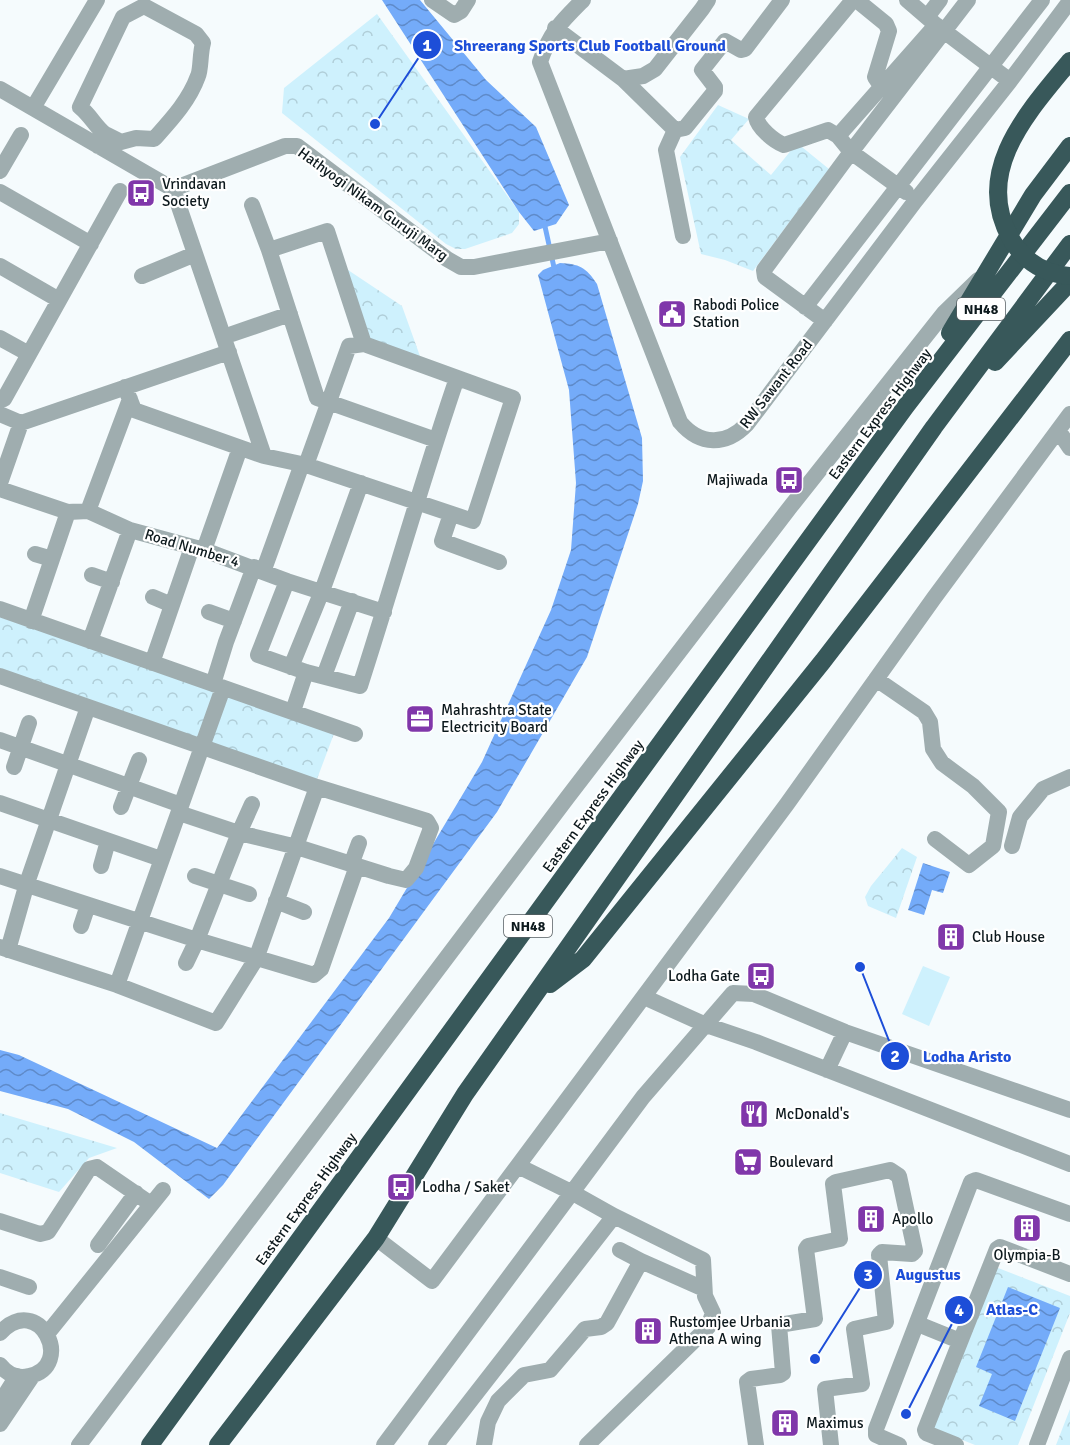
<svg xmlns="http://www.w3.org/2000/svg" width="1070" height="1445" font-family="Signika,sans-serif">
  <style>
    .green { fill: #cef1fd }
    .forest { fill: url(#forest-crowns) }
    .water { fill: url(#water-waves) }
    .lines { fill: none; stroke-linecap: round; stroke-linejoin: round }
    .stream { stroke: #74abf9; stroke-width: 5 }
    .street { stroke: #9fadaf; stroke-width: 16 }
    .highway { stroke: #38585a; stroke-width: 18 }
    .highway-bridge { stroke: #38585a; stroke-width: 18 }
    .labels { text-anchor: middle; stroke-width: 4.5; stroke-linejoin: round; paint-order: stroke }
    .shield { fill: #fff; stroke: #565e61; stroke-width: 1.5 }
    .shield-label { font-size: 14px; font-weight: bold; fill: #0d191d }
    .poi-label { font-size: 15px; fill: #0d191d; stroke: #fff; text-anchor: start }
    .street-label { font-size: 15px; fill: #0d191d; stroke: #fff }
    .leader { fill: none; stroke: #1d4ed8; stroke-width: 2 }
    .callout-dot { fill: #1d4ed8; stroke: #fff; stroke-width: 2 }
    .mark-label { font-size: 18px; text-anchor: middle; font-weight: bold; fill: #fff }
    .callout-label { font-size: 16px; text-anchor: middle; font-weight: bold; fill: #1d4ed8; stroke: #fff; stroke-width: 4.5; stroke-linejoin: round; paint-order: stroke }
  </style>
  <defs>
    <pattern id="forest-crowns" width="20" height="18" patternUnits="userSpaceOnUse" patternTransform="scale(1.5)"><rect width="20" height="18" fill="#cef1fd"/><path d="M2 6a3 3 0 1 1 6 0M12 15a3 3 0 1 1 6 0" fill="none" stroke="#b0ced8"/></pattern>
    <pattern id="water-waves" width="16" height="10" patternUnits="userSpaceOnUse" patternTransform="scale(1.5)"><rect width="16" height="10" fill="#74abf9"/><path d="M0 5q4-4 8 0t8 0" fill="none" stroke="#5e8ac9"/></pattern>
  </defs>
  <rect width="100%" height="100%" fill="#f5fbfd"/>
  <path class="green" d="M923,966L950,977L929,1026L902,1014Z"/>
  <path class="forest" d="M377,14L519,212V224L512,233L465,249H456L446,244L282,113L284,88Z
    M718,105L749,119L731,140L771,175L797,143L829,169L753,271L725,260L701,254L680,157Z
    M345,268L402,306L421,359L369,340Z
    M0,617L214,690L199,741L0,670Z
    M225,693L335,731L317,779L206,744Z
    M902,848L917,857L896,918L868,906L865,897L871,886Z
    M0,1113L117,1148L89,1158L59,1192L0,1173Z
    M993,1266L1070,1296V1313L1018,1445H975L930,1427Z
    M1070,1409V1445H1056Z"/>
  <path class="water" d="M382,0H420L486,80L536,127L569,205L556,224L534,231L519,212Z
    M560,263C579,264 586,267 597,284L642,438L643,481L638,504L587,657L497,812L223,1185L209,1199L134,1142L68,1109L0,1091V1050L19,1055L217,1148L389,918L482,762L551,610L571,550L576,483L569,390L538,275L543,270Z
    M923,863L950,872L943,893L932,890L924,915L908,910Z
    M1008,1287L1060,1308L1015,1421L979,1406L992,1374L976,1367Z"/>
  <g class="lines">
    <path class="stream" d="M544,222L555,272"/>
    <path class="street" d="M432,0L454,15L461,11L468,0
      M583,0C562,21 550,32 540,62L680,422C700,446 726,446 747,424L916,200L1010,81L1070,1
      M907,0L936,25
      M927,17L940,0
      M555,28L623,79L675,130L685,128L715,91V87L702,70L725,41L741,50L745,49L782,0
      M623,79L643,76L655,69L702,9L708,0
      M881,86L875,77L889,31L886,24L859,2L853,0L756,117C758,128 774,141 784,145L828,130L838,136L851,152L968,0
      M0,89L173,189L285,146H297L447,259L461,267H474L610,241
      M33,108L97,0
      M675,130L666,150L683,236
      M838,136L936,25L1010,81
      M98,146L105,134L121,142L136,138L154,139C171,120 189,101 198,76C201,70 200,53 203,43L196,34L144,6L123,17L80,107C91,116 95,126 105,134
      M0,171L21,135
      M173,189L264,456L306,465L473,521L513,398L364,344L327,231L269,250
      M0,192L91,244
      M252,205L269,250L317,398L436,440
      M0,266L59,300
      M142,276L195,254
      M805,307L1042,0
      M825,321L765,277L764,270L851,152L906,192
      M232,334L290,314
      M0,338L29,354
      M125,387L134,410L264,456
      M4,399L120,191
      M0,414L21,423L229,352
      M1058,430L1070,448
      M306,465L349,346L364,344
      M0,483L21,423
      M0,489L68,512L88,511L130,530L204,550L287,581L384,612
      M88,511L130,399
      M451,514L442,541L499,562
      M204,550L240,448
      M35,554L52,559
      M263,572L302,464
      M92,575L112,582
      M287,581L258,655L306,672L360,686C393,584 422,480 457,378
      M153,597L172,605
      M0,609L355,734
      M209,612L234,621
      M31,621L68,512
      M90,641L130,530
      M152,663L192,547
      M291,667L322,591L361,483
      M0,676L317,787L427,821L431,828L416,868L406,880L389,876L297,847L239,833L252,804
      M324,676L352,601
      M876,679L924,712L930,722L933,749L942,763L973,786L999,812L993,846L969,865L935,839
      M213,684L226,642L254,567
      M293,711L306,672
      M0,740L181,805
      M14,767L29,723
      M0,803L161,859
      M121,807L139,760
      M179,813L239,833L197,940L186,963
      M1012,846L1020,817L1043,789L1070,777
      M351,865L359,843
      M101,866L108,841
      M0,876L197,940L314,975L321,969L357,866
      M195,876L249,894
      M276,901L304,912
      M81,926L88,905
      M0,947L117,985L216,1023L256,959L317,787
      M8,950L27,883L88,707
      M117,985L223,688
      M644,997L706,1025L756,1042L1070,1164
      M827,1070L845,1032
      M0,1221L40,1234L48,1232L89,1169L97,1167L151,1204
      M376,1238L432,1281L787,804L934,598L1070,414
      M98,1245L136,1193
      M620,1250L641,1261
      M0,1277L29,1287
      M918,1324L960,1341
      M0,1333C39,1291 76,1366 29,1376C17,1379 7,1374 0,1365
      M47,1334L163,1190
      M0,1403L17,1376
      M0,1424L33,1375
      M79,1445L567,798L791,506L944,313L978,280
      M384,1445L643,1097L733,993L754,994L845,1032L1070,1110
      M436,1445L614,1216L573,1193L518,1166
      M484,1445L488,1422L498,1401L524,1375L550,1370L585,1329L601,1327L607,1323L641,1261L704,1289
      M587,1445L708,1327L713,1313L705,1296L703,1260L614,1216
      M756,1445L747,1382L751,1379L780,1375L783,1373L779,1325L815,1319L806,1249L808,1246L840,1239L833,1184L836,1182L890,1170L899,1176L915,1251L912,1254L882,1252L879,1255L886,1322L854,1329L862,1384L825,1389L831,1445
      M899,1445L876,1435V1429L971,1182L976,1180L1070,1214
      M956,1445L926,1433L925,1430L997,1249L1000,1247L1070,1274
      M1037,1445L1070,1358"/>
    <path class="highway" d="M950,333L1033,195L1070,146
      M995,362L1070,282
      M550,984L583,959L823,661L1070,340
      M150,1445L906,406L1070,193
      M218,1445L376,1238L465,1094L934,427L1070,244"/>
    <path class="highway-bridge" d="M1070,61C1029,111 972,171 1011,239C1024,261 1044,274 1070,276"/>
  </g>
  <defs>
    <g id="bus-square" transform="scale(1.5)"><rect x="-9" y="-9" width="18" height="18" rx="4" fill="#8037aa" stroke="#fff"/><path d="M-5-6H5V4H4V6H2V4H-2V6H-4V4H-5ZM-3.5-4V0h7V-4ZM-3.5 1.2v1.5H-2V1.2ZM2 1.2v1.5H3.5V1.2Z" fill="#fff"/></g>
    <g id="civic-square" transform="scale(1.5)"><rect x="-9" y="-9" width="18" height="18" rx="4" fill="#8037aa" stroke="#fff"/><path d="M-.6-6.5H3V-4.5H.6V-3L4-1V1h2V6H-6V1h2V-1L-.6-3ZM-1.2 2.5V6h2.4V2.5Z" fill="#fff"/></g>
    <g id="office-square" transform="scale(1.5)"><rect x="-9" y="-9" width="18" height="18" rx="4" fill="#8037aa" stroke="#fff"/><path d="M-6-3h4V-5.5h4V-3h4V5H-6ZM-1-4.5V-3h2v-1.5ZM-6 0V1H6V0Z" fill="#fff"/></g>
    <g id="building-square" transform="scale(1.5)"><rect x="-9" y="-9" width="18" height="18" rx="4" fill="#8037aa" stroke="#fff"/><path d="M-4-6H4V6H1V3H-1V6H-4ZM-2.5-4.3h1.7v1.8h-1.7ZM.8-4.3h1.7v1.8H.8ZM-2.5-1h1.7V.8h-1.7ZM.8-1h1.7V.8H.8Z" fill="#fff"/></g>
    <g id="restaurant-square" transform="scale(1.5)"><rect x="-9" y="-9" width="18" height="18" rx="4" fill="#8037aa" stroke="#fff"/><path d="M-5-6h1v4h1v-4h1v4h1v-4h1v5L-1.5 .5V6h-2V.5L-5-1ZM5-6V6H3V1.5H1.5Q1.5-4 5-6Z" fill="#fff"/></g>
    <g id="supermarket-square" transform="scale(1.5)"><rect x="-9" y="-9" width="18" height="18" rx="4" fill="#8037aa" stroke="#fff"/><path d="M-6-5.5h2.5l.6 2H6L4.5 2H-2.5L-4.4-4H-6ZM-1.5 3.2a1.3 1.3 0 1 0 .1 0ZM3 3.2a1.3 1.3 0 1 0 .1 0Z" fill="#fff"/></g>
  </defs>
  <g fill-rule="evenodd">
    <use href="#bus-square" x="141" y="193"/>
    <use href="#civic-square" x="672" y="314"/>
    <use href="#bus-square" x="789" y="480"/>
    <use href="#office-square" x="420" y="719"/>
    <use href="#building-square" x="951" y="937"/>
    <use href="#bus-square" x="761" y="976"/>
    <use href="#restaurant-square" x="754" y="1114"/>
    <use href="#supermarket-square" x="748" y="1162"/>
    <use href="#bus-square" x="401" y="1187"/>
    <use href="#building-square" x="871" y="1219"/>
    <use href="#building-square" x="1027" y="1228"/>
    <use href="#building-square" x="648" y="1331"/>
    <use href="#building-square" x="785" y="1423"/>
  </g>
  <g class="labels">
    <g class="shield">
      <rect x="957" y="298" width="48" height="22" rx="4.5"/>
      <rect x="504" y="915" width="48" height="22" rx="4.5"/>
    </g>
    <g class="shield-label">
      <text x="981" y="314">NH48</text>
      <text x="528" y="931">NH48</text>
    </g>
    <g class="poi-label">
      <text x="162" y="189">Vrindavan<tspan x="162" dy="17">Society</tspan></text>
      <text x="693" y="310">Rabodi Police<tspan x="693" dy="17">Station</tspan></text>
      <text x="768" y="485" text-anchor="end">Majiwada</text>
      <text x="441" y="715">Mahrashtra State<tspan x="441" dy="17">Electricity Board</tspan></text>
      <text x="972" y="942">Club House</text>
      <text x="740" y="981" text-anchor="end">Lodha Gate</text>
      <text x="775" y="1119">McDonald's</text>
      <text x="769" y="1167">Boulevard</text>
      <text x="422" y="1192">Lodha / Saket</text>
      <text x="892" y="1224">Apollo</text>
      <text x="1027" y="1260" text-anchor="middle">Olympia-B</text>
      <text x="669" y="1327">Rustomjee Urbania<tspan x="669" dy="17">Athena A wing</tspan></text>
      <text x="806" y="1428">Maximus</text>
    </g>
    <g class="street-label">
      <text transform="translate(373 204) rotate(36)" y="5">Hathyogi Nikam Guruji Marg</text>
      <text transform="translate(776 384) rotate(-52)" y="5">RW Sawant Road</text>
      <text transform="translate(880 414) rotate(-53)" y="5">Eastern Express Highway</text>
      <text transform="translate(192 548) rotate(17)" y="5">Road Number 4</text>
      <text transform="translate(593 806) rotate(-54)" y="5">Eastern Express Highway</text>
      <text transform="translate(306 1199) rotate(-54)" y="5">Eastern Express Highway</text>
    </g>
  </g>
  <path class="leader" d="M375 124L427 45M860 967L895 1056M815 1359L868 1275M906 1414L959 1310"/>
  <g class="callout-dot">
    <circle cx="375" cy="124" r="6"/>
    <circle cx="860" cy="967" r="6"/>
    <circle cx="815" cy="1359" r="6"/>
    <circle cx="906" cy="1414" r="6"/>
    <circle cx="427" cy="45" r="15"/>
    <circle cx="895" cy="1056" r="15"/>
    <circle cx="868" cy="1275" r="15"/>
    <circle cx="959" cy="1310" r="15"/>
  </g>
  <g class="mark-label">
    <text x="427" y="51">1</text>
    <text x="895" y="1062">2</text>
    <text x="868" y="1281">3</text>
    <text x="959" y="1316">4</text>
  </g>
  <g class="callout-label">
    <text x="590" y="51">Shreerang Sports Club Football Ground</text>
    <text x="967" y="1062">Lodha Aristo</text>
    <text x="928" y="1280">Augustus</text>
    <text x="1012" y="1315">Atlas-C</text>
  </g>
</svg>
